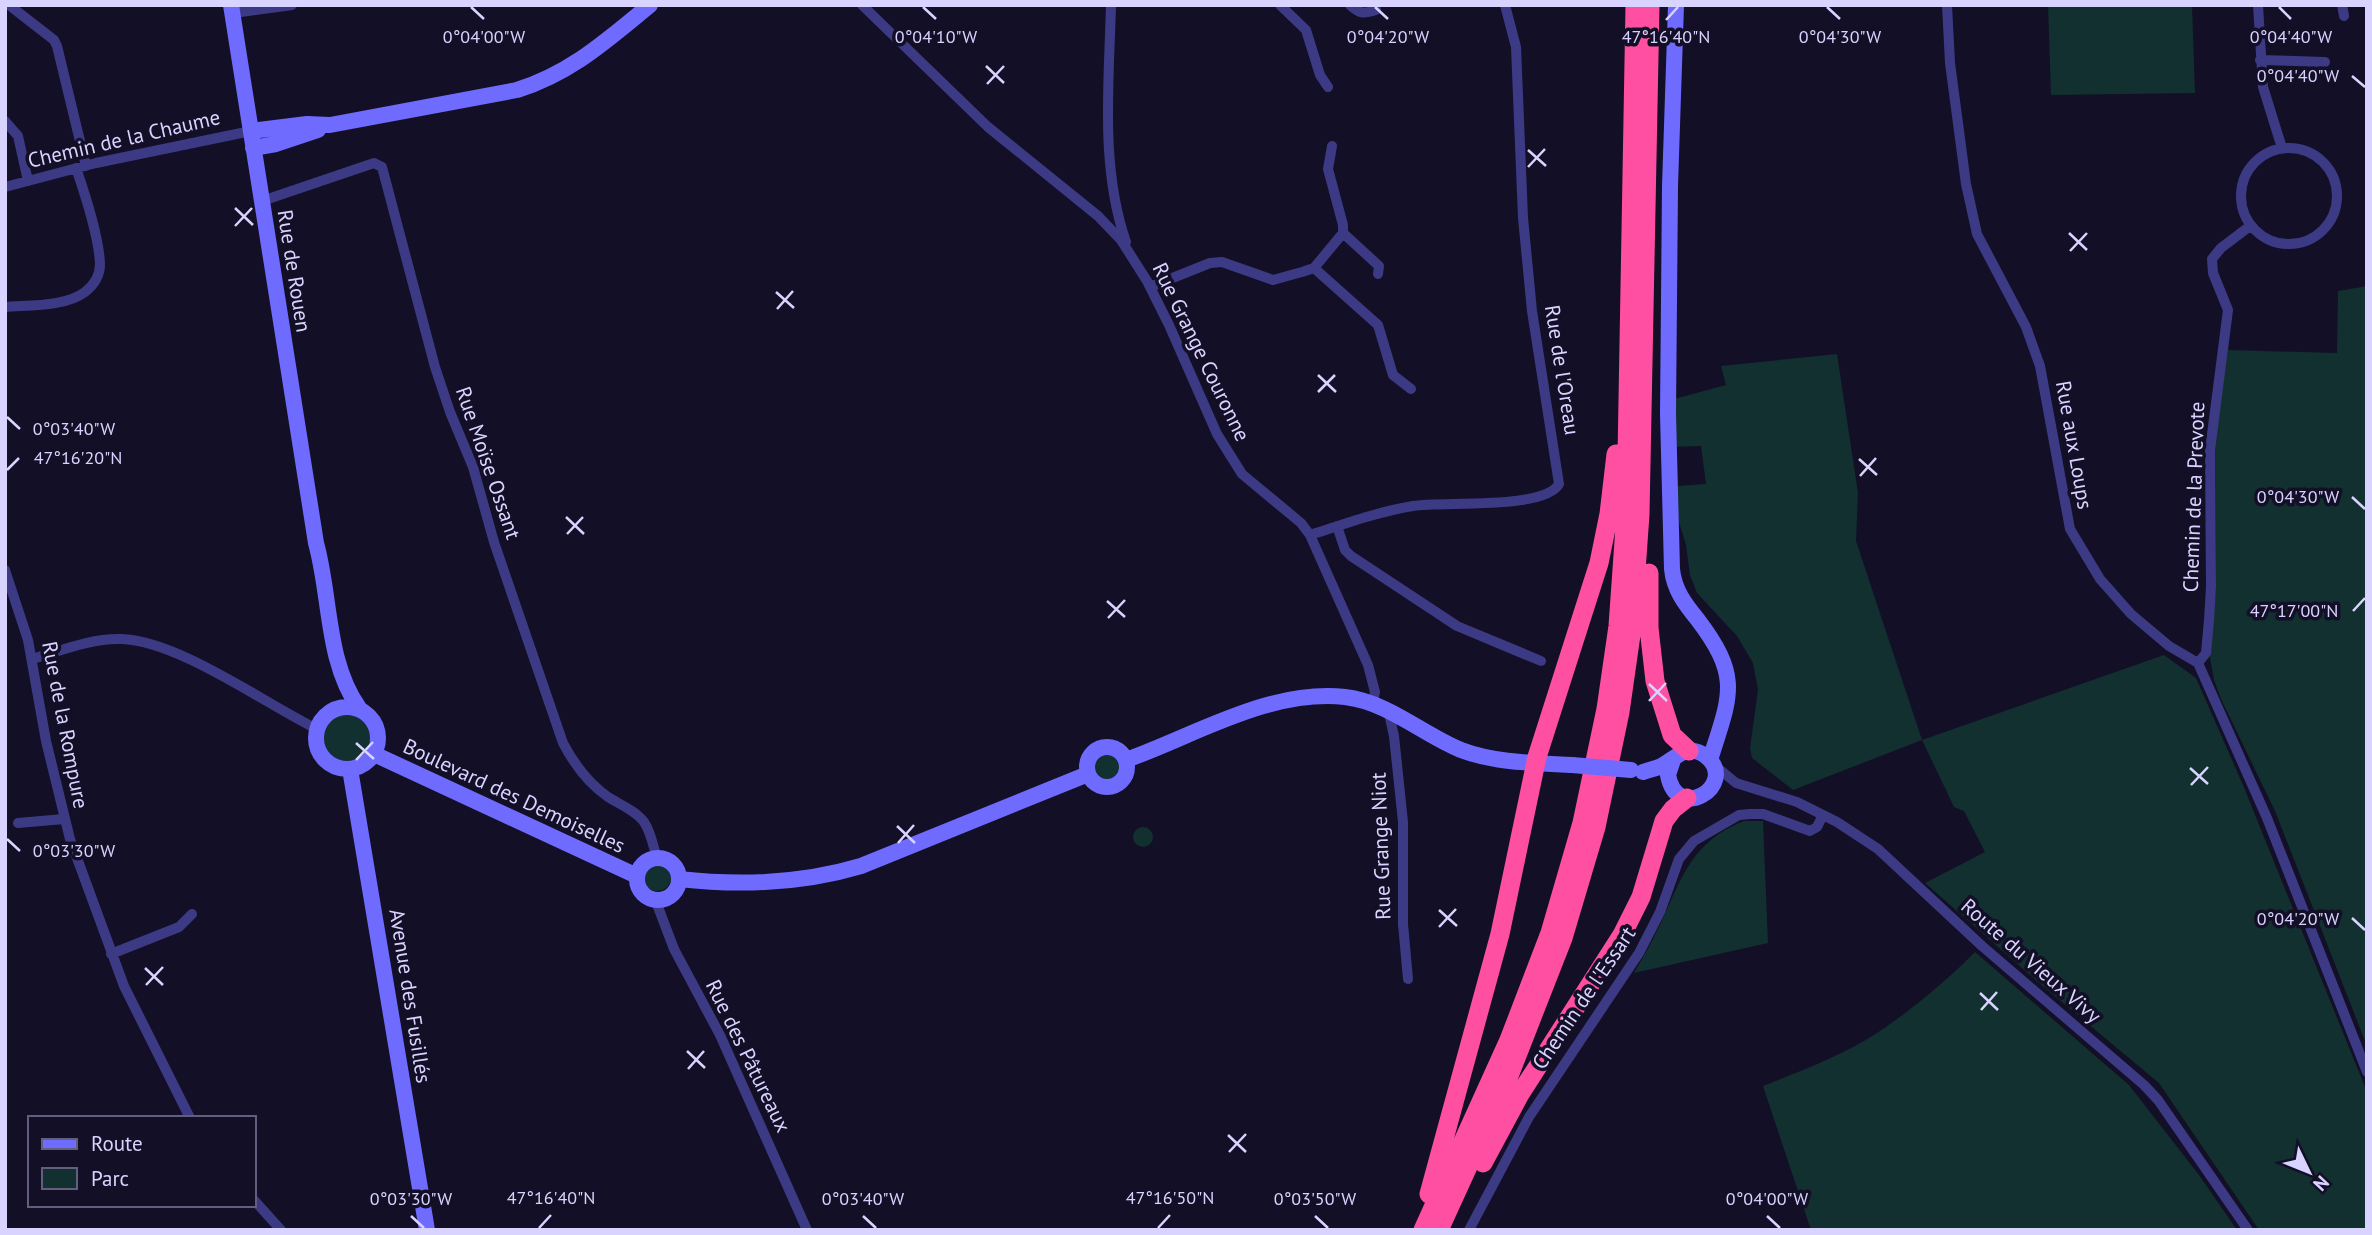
<svg xmlns="http://www.w3.org/2000/svg" width="2372" height="1235" font-family="'PT Sans',sans-serif">
  <style>
    .green { fill: #12302f }
    .lines { fill: none; stroke-linecap: round; stroke-linejoin: round }
    .street { stroke: #3d3a85; stroke-width: 10 }
    .secondary { stroke: #6f6bff; stroke-width: 16 }
    .highway { stroke: #ff4fa3; stroke-width: 19 }
    .secondary-bridge { stroke: #6f6bff; stroke-width: 16 }
    .ticks { fill: none; stroke: #d9d4ff; stroke-width: 2.5 }
    .labels { text-anchor: middle; stroke-width: 7; stroke-linejoin: round; paint-order: stroke }
    .street-label { font-size: 21px; fill: #d9d4ff; stroke: #130f26 }
    .ticks-label { font-size: 18px; text-anchor: middle; fill: #d9d4ff; stroke: #130f26; stroke-width: 7; stroke-linejoin: round; paint-order: stroke }
  </style>
  <rect width="100%" height="100%" fill="#130f26"/>
  <path class="green" d="M2048,5H2192L2195,93L2051,95Z
    M2367,286V1046L2275,811L2221,699L2214,680L2210,658L2216,586L2215,439L2228,350L2337,353L2338,291Z
    M1837,354L1858,493L1856,541L1922,740L2164,655L2196,678L2243,785L2367,1092V1230H2259L2159,1083L2045,988L1925,883L1985,852L1964,811L1954,807L1922,740L1793,790L1752,758L1750,748L1758,690L1753,663L1737,636L1697,593L1690,575L1686,545L1678,519L1677,486L1706,484L1701,446L1671,447L1674,399L1726,385L1721,366Z
    M324 738a23 23 0 1 1 46 0a23 23 0 1 1-46 0Z
    M1094 768a14 14 0 1 1 28 0a14 14 0 1 1-28 0Z
    M1744,821H1763L1768,943L1634,973C1640,962 1647,951 1653,939C1680,888 1684,845 1744,821Z
    M1133 837a10 10 0 1 1 20 0a10 10 0 1 1-20 0Z
    M643 877a14 14 0 1 1 28 0a14 14 0 1 1-28 0Z
    M1975,952L2129,1085L2199,1175L2237,1230H1811L1763,1086C1802,1070 1845,1055 1880,1031C1911,1010 1949,979 1975,952Z"/>
  <g class="lines">
    <path class="street" d="M9,5L54,40L57,46L86,166
      M862,5L988,127L1098,216L1121,240L1147,281L1169,325L1217,434L1242,474L1301,523L1310,535L1368,665L1375,692L1372,704
      M1111,5C1109,83 1100,167 1126,242
      M1280,5L1306,30L1320,75L1328,87
      M1350,5C1360,14 1363,14 1376,10
      M1947,5L1950,63L1966,184L1977,234L2026,327L2040,366L2070,529L2100,579L2131,614L2169,646L2198,663L2267,818L2367,1072
      M2258,5L2263,87L2282,148
      M2342,5L2344,16
      M233,13L292,5
      M2260,60L2325,62
      M5,121L18,136L28,181
      M2241 196a48 48 0 1 1 96 0a48 48 0 1 1-96 0Z
      M5,187L96,163L251,131
      M262,201L374,163L382,167L435,367L450,412L473,467L494,542L563,743C574,764 588,783 608,797C619,804 636,811 644,822C651,832 653,846 657,858
      M1343,233L1379,266L1378,274
      M1314,268L1378,325L1393,375L1411,389
      M1150,287L1210,263L1222,262L1273,280L1302,272L1314,268L1343,233V225L1328,169L1332,146
      M5,307C30,305 65,307 85,292C94,285 100,275 100,264C99,238 85,194 76,168
      M1337,526L1345,550L1351,556L1457,626L1541,661
      M1310,535C1344,524 1377,512 1413,506C1443,501 1544,510 1559,484L1532,311L1523,218L1516,47L1505,5
      M5,570L28,640L46,741L70,839L124,986L190,1118
      M32,659C60,651 91,638 121,639C177,640 264,703 317,729
      M2198,663L2206,653L2209,620L2211,587L2210,450L2228,310L2213,273L2212,259L2221,248L2250,226
      M1391,712L1390,718L1394,736L1403,822V924L1408,979
      M1713,764L1736,783L1797,802L1837,822L1878,849L1982,946L2144,1085L2158,1100L2248,1230
      M18,823L64,819
      M655,899L674,949L720,1035L807,1230
      M111,954L179,927L192,914
      M254,1200L281,1230
      M1469,1230L1529,1117L1639,953L1660,912L1679,859L1694,841L1739,815L1750,814H1763L1810,831L1817,827L1823,815"/>
    <path class="secondary" d="M231,5L316,543C331,597 326,662 359,708
      M1676,5L1670,186L1668,414L1672,569C1674,590 1685,604 1698,620C1742,678 1730,696 1710,760
      M251,131L307,124L330,125L517,90C571,73 606,41 650,5
      M253,148L276,144L318,130
      M316 738a31 31 0 1 1 62 0a31 31 0 1 1-62 0Z
      M1087 767a20 20 0 1 1 40 0a20 20 0 1 1-40 0Z
      M374,754L637,876
      M1126,760C1196,735 1269,689 1345,697C1388,702 1422,734 1461,750C1495,763 1535,763 1572,765
      M350,769L427,1230
      M1643,772C1648,770 1654,769 1659,767C1669,763 1677,753 1688,751C1695,750 1703,753 1708,758C1737,785 1677,824 1668,775L1673,760
      M637 879a21 21 0 1 1 42 0a21 21 0 1 1-42 0Z
      M679,879C741,886 801,884 861,866L1088,774"/>
    <path class="highway" d="M1649,573V628L1655,681L1672,735L1689,751
      M1483,1163L1520,1094L1622,935L1641,897L1664,821L1673,809L1687,798
      M1429,1194L1500,934L1537,757L1599,563L1609,514L1616,454
      M1423,1230L1509,1040L1550,933L1582,823L1606,709L1618,626L1626,513L1635,5
      M1439,1230L1507,1081L1563,938L1596,827L1620,712L1632,628L1640,514L1650,5"/>
    <path class="secondary-bridge" d="M1572,765L1631,770"/>
  </g>
  <path class="ticks" d="M471,7L484,19M923,7L936,19M1375,7L1388,19M1827,7L1840,19M2279,7L2291,19M1666,20L1678,7M986,66L1004,83M2352,76L2365,87M987,84L1004,66M1528,150L1546,166M1528,167L1545,149M235,208L253,225M235,226L252,208M2069,233L2087,250M2070,251L2087,233M776,292L794,308M777,309L793,291M1318,375L1336,392M1318,392L1335,375M7,417L20,429M1859,459L1877,475M7,470L19,458M1860,476L1876,458M2352,497L2365,509M566,517L584,534M567,534L583,517M1107,601L1125,617M2353,611L2365,598M1108,618L1125,600M1649,684L1667,701M1649,701L1666,683M356,743L374,759M356,760L373,742M2190,768L2208,784M2191,785L2208,767M897,826L915,843M7,839L20,851M898,843L914,825M1439,910L1457,926M2352,918L2365,930M1439,927L1456,909M145,968L163,985M146,985L163,967M1980,993L1998,1010M1981,1010L1997,992M687,1051L705,1068M688,1069L704,1051M1228,1135L1246,1152M1229,1152L1246,1134M411,1216L424,1228M863,1216L876,1228M1315,1216L1328,1228M1767,1216L1780,1228M539,1228L551,1215M1158,1228L1170,1215"/>
  <g class="labels">
    <g class="street-label">
      <text transform="translate(124 139) rotate(-13)" y="7">Chemin de la Chaume</text>
      <text transform="translate(294 271) rotate(81)" y="7">Rue de Rouen</text>
      <text transform="translate(1201 352) rotate(64)" y="7">Rue Grange Couronne</text>
      <text transform="translate(1562 370) rotate(81)" y="7">Rue de l'Oreau</text>
      <text transform="translate(2074 445) rotate(80)" y="7">Rue aux Loups</text>
      <text transform="translate(488 463) rotate(71)" y="7">Rue Moïse Ossant</text>
      <text transform="translate(2194 497) rotate(-88)" y="7">Chemin de la Prevote</text>
      <text transform="translate(65 725) rotate(79)" y="7">Rue de la Rompure</text>
      <text transform="translate(514 796) rotate(25)" y="7">Boulevard des Demoiselles</text>
      <text transform="translate(1381 846) rotate(-92)" y="7">Rue Grange Niot</text>
      <text transform="translate(2031 961) rotate(41)" y="7">Route du Vieux Vivy</text>
      <text transform="translate(410 996) rotate(81)" y="7">Avenue des Fusillés</text>
      <text transform="translate(1584 998) rotate(-56)" y="7">Chemin de l'Essart</text>
      <text transform="translate(748 1056) rotate(64)" y="7">Rue des Pâtureaux</text>
    </g>
  </g>
  <g class="ticks-label">
    <text x="2291" y="43">0°04'40"W</text>
    <text x="484" y="43">0°04'00"W</text>
    <text x="936" y="43">0°04'10"W</text>
    <text x="1388" y="43">0°04'20"W</text>
    <text x="1840" y="43">0°04'30"W</text>
    <text x="1666" y="43">47°16'40"N</text>
    <text x="2298" y="82">0°04'40"W</text>
    <text x="74" y="435">0°03'40"W</text>
    <text x="78" y="464">47°16'20"N</text>
    <text x="2298" y="503">0°04'30"W</text>
    <text x="2294" y="617">47°17'00"N</text>
    <text x="74" y="857">0°03'30"W</text>
    <text x="2298" y="925">0°04'20"W</text>
    <text x="551" y="1204">47°16'40"N</text>
    <text x="1170" y="1204">47°16'50"N</text>
    <text x="411" y="1205">0°03'30"W</text>
    <text x="863" y="1205">0°03'40"W</text>
    <text x="1315" y="1205">0°03'50"W</text>
    <text x="1767" y="1205">0°04'00"W</text>
  </g>
  <rect width="2372" height="1235" fill="none" stroke="#d9d4ff" stroke-width="14"/>
  <rect x="28" y="1116" width="228" height="91" fill="#130f26" stroke="#625e7d" stroke-width="2"/>
  <rect x="42" y="1139" width="35" height="10" fill="#6f6bff" stroke="#625e7d" stroke-width="2"/>
  <text x="91" y="1151" font-size="21" fill="#d9d4ff">Route</text>
  <rect x="42" y="1168" width="35" height="21" fill="#12302f" stroke="#625e7d" stroke-width="2"/>
  <text x="91" y="1186" font-size="21" fill="#d9d4ff">Parc</text>
  <g transform="translate(2309 1172) rotate(133)" stroke="#130f26" stroke-width="5" paint-order="stroke">
  <path d="M0-5L12 26L0 18L-12 26Z" fill="#d9d4ff"/>
  <text y="-10" font-size="19" font-weight="bold" text-anchor="middle" fill="#d9d4ff">N</text>
  </g>
</svg>
